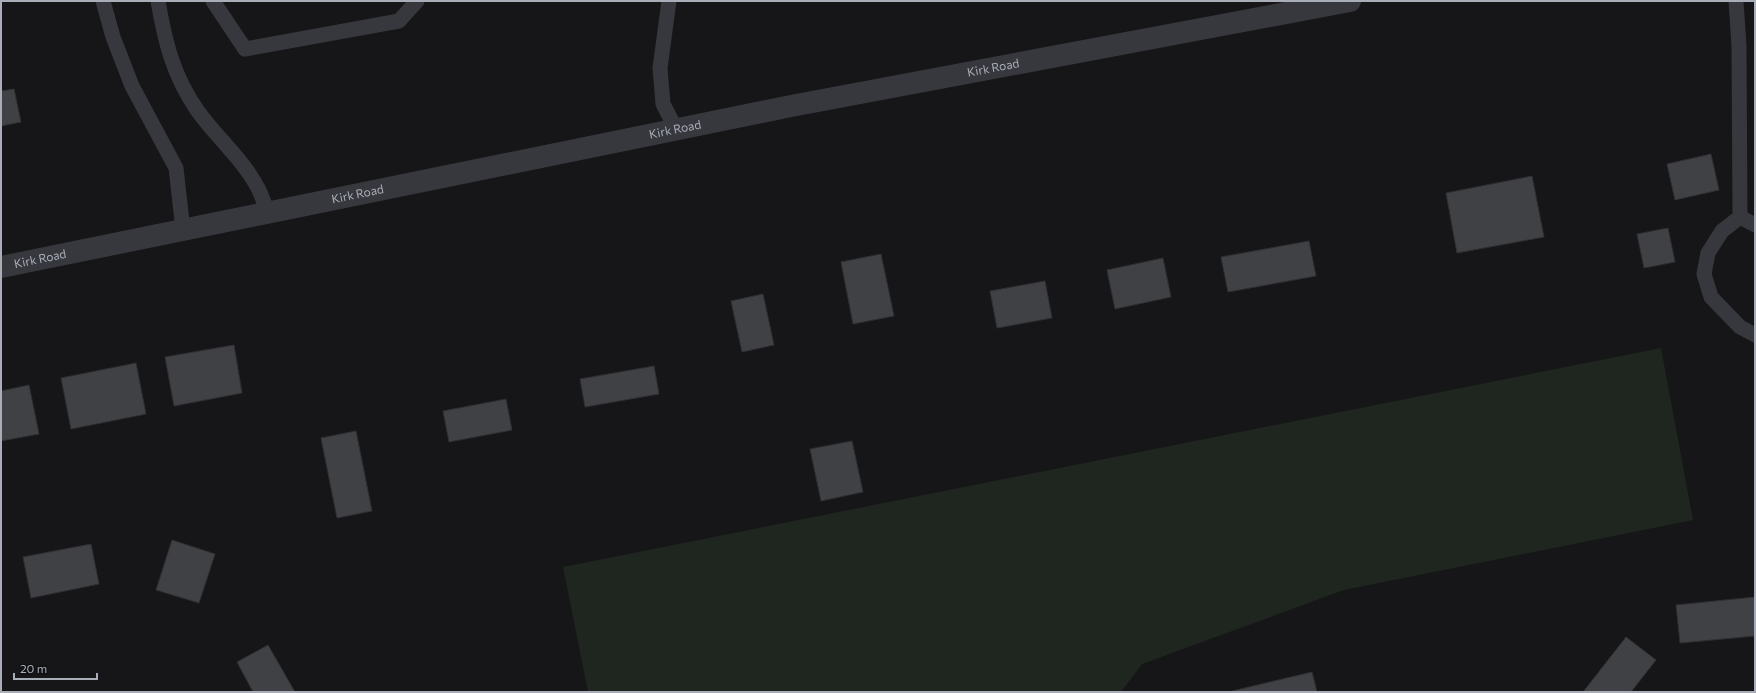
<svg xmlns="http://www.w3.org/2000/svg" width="1756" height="693" font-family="Commissioner,sans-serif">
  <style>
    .green { fill: #1e261f }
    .building { fill: #404145; stroke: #303034 }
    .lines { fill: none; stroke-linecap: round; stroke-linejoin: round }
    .service { stroke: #37383d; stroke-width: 15 }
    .tertiary { stroke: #37383d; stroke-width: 22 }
    .labels { text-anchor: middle; stroke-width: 3; stroke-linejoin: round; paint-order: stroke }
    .street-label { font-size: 12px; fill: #a8adb8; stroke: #111113 }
  </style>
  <rect width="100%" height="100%" fill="#161618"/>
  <path class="green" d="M1661,348L1693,520L1344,590L1142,664L1121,692H588L563,567Z"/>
  <path class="building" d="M14,89L21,122L1,126V91Z
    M1711,154L1719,190L1675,200L1667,164Z
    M1532,176L1544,237L1457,253L1446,193Z
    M1668,228L1675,262L1644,268L1637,234Z
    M1309,241L1316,276L1228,292L1221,257Z
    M881,254L894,316L853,324L841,262Z
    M1163,258L1171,297L1115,309L1107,270Z
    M1045,281L1052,318L997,328L990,291Z
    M763,294L774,345L742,352L731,301Z
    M234,345L242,393L174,406L165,357Z
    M136,363L146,414L71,429L61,378Z
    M654,366L659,394L585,407L580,379Z
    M29,385L39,434L1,441V391Z
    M506,399L512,430L449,442L443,411Z
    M356,431L372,511L337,518L321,438Z
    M852,441L863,492L821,501L810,449Z
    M172,540L215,554L199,603L156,590Z
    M91,544L99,584L31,598L23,557Z
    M1755,597V636L1680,643L1676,605Z
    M1626,637L1656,660L1631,692H1583Z
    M268,645L295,692H253L237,662Z
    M1312,672L1317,692H1232V691Z"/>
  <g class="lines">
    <path class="service" d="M103,1L113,37L132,86L176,168L183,230
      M158,1C165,42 173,75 197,110C216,137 244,160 259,190C262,197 265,205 268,213
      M213,1L245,49L399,21L417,1
      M669,1L660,68L663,104L676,129
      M1736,1L1739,46L1740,217L1722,231L1708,253L1704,274L1711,297L1740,327L1755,335
      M1740,217L1755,225"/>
    <path class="tertiary" id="s1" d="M1,267L791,106L1350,1"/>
  </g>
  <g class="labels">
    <g class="street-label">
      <text dy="4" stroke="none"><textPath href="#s1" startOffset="1012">Kirk Road</textPath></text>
      <text dy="4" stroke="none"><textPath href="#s1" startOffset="688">Kirk Road</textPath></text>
      <text dy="4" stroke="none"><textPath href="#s1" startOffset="364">Kirk Road</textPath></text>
      <text dy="4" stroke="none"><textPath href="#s1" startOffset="40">Kirk Road</textPath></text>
    </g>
  </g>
  <rect width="1756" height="693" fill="none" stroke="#a8adb8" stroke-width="4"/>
  <path d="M14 673v6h83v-6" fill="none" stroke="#a8adb8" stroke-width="2"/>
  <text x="20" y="673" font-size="12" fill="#a8adb8" stroke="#111113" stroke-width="3" paint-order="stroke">20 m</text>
</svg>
